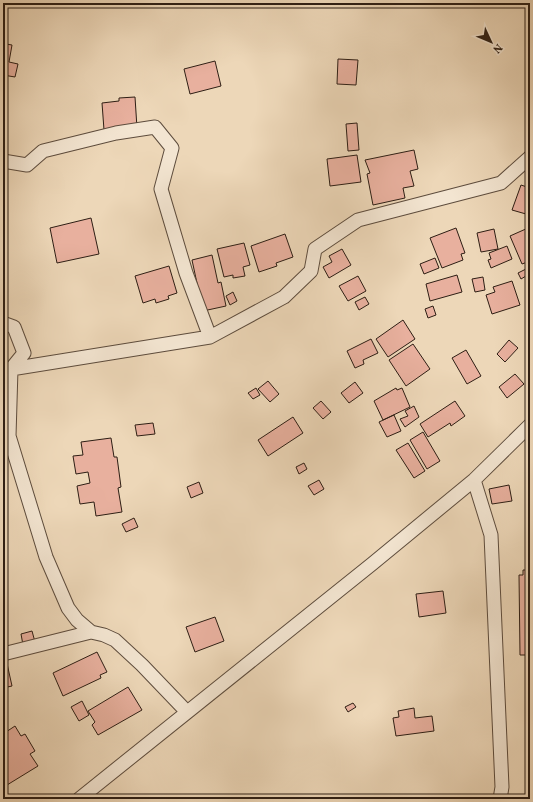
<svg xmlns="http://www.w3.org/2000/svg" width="533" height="802" font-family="Vollkorn,serif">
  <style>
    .building { fill: #e8b09e; stroke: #2d1e14 }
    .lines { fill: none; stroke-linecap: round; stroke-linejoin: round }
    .street-casing { stroke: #5d4c3d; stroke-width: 15 }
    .street { stroke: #f3e5d1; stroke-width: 13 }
  </style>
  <rect width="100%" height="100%" fill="#edd7b8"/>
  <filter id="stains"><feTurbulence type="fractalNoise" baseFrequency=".005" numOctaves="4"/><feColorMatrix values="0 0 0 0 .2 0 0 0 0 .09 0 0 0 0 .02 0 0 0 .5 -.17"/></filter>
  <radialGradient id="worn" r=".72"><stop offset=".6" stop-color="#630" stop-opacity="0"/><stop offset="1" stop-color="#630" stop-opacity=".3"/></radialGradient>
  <path class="building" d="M3,36L7,37L6,44L12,45L9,62L18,64L15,77L3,75Z
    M338,59L358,60L356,85L337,84Z
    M215,61L221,86L190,94L184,69Z
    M135,97L137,128L104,130L102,103L119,101V98Z
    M357,123L359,150L348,151L346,124Z
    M414,150L418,169L410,171L414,186L403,188L405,198L373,205L367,174L370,173L365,160Z
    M357,155L361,182L330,186L327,159Z
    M521,185L530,188V210L527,209L526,214L512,210Z
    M91,218L99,254L57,263L50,228Z
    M456,228L465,253L461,254L463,260L442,268L430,238Z
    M528,228L530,234V261L522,264L510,236Z
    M494,229L498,249L481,252L477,233Z
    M285,234L293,257L276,263L277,266L259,272L251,246Z
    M244,243L250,265L243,267L245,276L233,278V275L224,277L217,249Z
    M507,246L512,259L491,268L488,260L491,259L489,253Z
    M342,249L351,265L329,278L323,267L332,262L329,256Z
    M212,255L218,283L221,282L226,306L203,311L192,260Z
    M435,258L439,268L424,274L420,264Z
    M169,266L177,293L168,296L169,299L156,303L155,299L143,303L135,276Z
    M530,267V282L526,276L521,279L518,273Z
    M457,275L462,292L430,301L426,284Z
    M358,276L366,291L348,301L339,286Z
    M483,277L485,290L475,292L472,279Z
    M512,281L520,305L492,314L486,295L495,292L493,287Z
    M233,292L237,301L230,305L226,296Z
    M365,297L369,304L359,310L355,302Z
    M433,306L436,315L428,318L425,309Z
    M403,320L415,339L388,357L376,339Z
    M371,339L378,353L363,360L364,364L355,368L347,351Z
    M509,340L518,348L505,362L497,354Z
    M413,344L430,369L406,386L389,360Z
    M466,350L481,376L467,384L452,358Z
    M515,374L524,384L507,398L499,387Z
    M268,381L279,394L270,402L258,389Z
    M355,382L363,393L349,403L341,393Z
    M256,388L260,395L253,399L248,393Z
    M396,388L397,390L402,388L410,407L383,420L374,401Z
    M321,401L331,412L323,419L313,408Z
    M455,401L465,416L451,426L450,423L428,437L420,424Z
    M414,406L419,417L405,427L400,419L408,416L405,411Z
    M394,415L401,431L387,437L379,422Z
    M293,417L303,433L268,456L258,440Z
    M153,423L155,434L137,436L135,425Z
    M423,432L440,461L427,469L410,440Z
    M111,438L114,457H117L121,487L118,488L122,512L96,516L94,502L80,504L77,486L90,483L88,472L76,474L73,456L83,455L81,442Z
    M408,443L425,471L414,478L396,450Z
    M304,463L307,469L299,474L296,467Z
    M319,480L324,489L314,495L308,486Z
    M199,482L203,493L191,498L187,487Z
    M509,485L512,501L492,504L489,489Z
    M134,518L138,527L126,532L122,524Z
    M523,570H530V655H520L519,575H523Z
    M443,591L446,613L419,617L416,594Z
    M215,617L224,641L195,652L186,627Z
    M32,631L35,642L23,645L21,634Z
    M97,652L107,672L100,675L101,678L63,696L53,673Z
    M3,659H6L12,686L3,688Z
    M128,687L142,710L98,735L92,725L95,722L88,711Z
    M4,698L7,713L4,714L6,722H3Z
    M82,701L89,715L79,721L71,707Z
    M353,703L356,707L348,712L345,707Z
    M414,708L415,718L432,716L434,731L396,736L393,718L399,717L398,711Z
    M15,726L21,736L25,734L35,751L30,754L38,766L7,785L3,779V734Z"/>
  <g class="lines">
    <g class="street-casing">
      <path id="street" d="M3,161L27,165L43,151L116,133L155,127L172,148L161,189L186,273L210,337
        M3,323L14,327L24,353L11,369L9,436L46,557L68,608L77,620L91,632
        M3,372L11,369L210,337L284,297L311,271L315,249L358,220L501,183L530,157
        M474,480L491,535L502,787L500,799
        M3,654L91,632L104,635L115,640L142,665L187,712
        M79,799L372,564L474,480L530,425"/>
    </g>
    <use href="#street" class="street"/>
  </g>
  <rect width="533" height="802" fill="none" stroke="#edd7b8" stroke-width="16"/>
  <rect x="4" y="4" width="525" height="794" fill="none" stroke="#2d1e14" stroke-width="2"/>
  <rect x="8" y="8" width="517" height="786" fill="none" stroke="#2d1e14"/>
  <g transform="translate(491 42) rotate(134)" stroke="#f3e5d1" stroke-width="3" paint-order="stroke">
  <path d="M0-3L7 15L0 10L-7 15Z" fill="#2d1e14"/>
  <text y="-6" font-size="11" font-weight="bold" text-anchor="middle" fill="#2d1e14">N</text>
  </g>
  <rect width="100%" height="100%" filter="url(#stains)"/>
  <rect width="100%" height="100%" fill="url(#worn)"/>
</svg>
